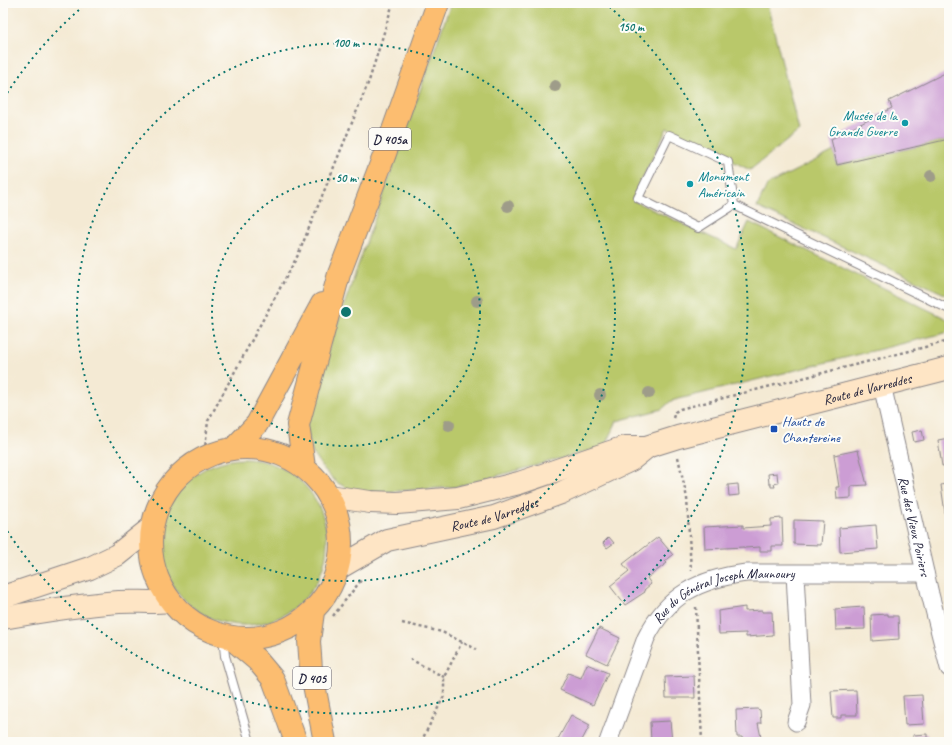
<svg xmlns="http://www.w3.org/2000/svg" width="952" height="745" font-family="Caveat,sans-serif">
  <style>
    .green { fill: #b9c86a; stroke: #6e7552 }
    .building { fill: #cc9dd4 }
    .lines { fill: none; stroke-linecap: round; stroke-linejoin: round }
    .lane-casing { stroke: #8b8688; stroke-width: 10 }
    .street-casing { stroke: #8b8688; stroke-width: 19 }
    .secondary-casing { stroke: #8b8688; stroke-width: 24 }
    .primary-casing { stroke: #8b8688; stroke-width: 24 }
    .path { stroke: #8b8688; stroke-width: 2.5; stroke-dasharray: 3 3; stroke-linecap: butt }
    .lane { stroke: #fff; stroke-width: 8 }
    .street { stroke: #fff; stroke-width: 17 }
    .secondary { stroke: #fee5c5; stroke-width: 22 }
    .primary { stroke: #fcbd6f; stroke-width: 22 }
    .tree { fill: #9e9c89 }
    .ring { fill: none; stroke: #0f766e; stroke-width: 2; stroke-dasharray: 2 4 }
    .culture-dot { fill: #0f9aa8; stroke: #fdfcf7; stroke-width: 1.5 }
    .transit-dot { fill: #1a4fb4; stroke: #fdfcf7; stroke-width: 1.5 }
    .labels { text-anchor: middle; stroke-width: 4; stroke-linejoin: round; paint-order: stroke }
    .shield { fill: #fdfcf7; stroke: #646373; stroke-width: 1 }
    .shield-label { font-size: 13px; font-weight: bold; fill: #22223b }
    .culture-label { font-size: 14px; fill: #0d838f; stroke: #fdfcf7; text-anchor: end }
    .street-label { font-size: 14px; fill: #22223b; stroke: #fdfcf7 }
    .transit-label { font-size: 14px; fill: #164399; stroke: #fdfcf7; text-anchor: start }
    .centre { fill: #0f766e; stroke: #fdfcf7; stroke-width: 2 }
    .ring-label { font-size: 12px; text-anchor: middle; font-weight: bold; fill: #0f766e; stroke: #fdfcf7; stroke-width: 4; stroke-linejoin: round; paint-order: stroke }
  </style>
  <rect width="100%" height="100%" fill="#fdfcf7"/>
  <filter id="ink" filterUnits="userSpaceOnUse"><feTurbulence type="fractalNoise" baseFrequency=".025" numOctaves="2"/><feDisplacementMap in="SourceGraphic" scale="8" xChannelSelector="R" yChannelSelector="G"/><feConvolveMatrix kernelMatrix="1 2 1 2 8 2 1 2 1" color-interpolation-filters="sRGB"/></filter>
  <filter id="wash" filterUnits="userSpaceOnUse"><feTurbulence type="fractalNoise" baseFrequency=".012" numOctaves="4" result="noise"/><feDisplacementMap in="SourceGraphic" scale="16" xChannelSelector="R" yChannelSelector="G"/><feGaussianBlur stdDeviation="0.9" result="paint"/><feColorMatrix in="noise" values="0 0 0 0 0 0 0 0 0 0 0 0 0 0 0 0 0 1.4 0 .05"/><feComposite in="paint" operator="in"/></filter>
  <g filter="url(#wash)">
    <rect width="100%" height="100%" fill="#f4ead4"/>
    <path class="green" d="M451,3H767L799,131L750,170L667,128L632,200L736,249L749,222L949,320V332L671,401L662,409L617,421L604,447L455,487L369,493L349,489L336,482L322,467L312,452L306,424L321,370Z
      M949,139V296L757,207L767,185L834,151L837,165Z
      M161 542a83 83 0 1 1 166 0a83 83 0 1 1-166 0Z"/>
    <g id="blocks">
      <path class="building" d="M949,71V139L837,165L831,139L892,108L889,101Z
        M922,430L924,440L914,442L912,432Z
        M949,438V465L942,466L938,440Z
        M858,450L867,485L851,486V498L837,499L836,487H839L834,455Z
        M777,473L778,483L774,484L775,487H771V484H769L768,474Z
        M949,483V512L945,513L941,485Z
        M738,484L739,495L729,496L728,485Z
        M782,518L783,546H772V551H760V547L744,548V547L705,549L704,527L743,525V528L771,526V519Z
        M794,520L823,521L821,545L794,544Z
        M876,525L878,549L840,552L839,528Z
        M609,537L614,543L607,548L603,543Z
        M658,537L673,555L665,561L667,563L647,578L651,584L644,590L645,592L625,605L610,586L629,571L623,564Z
        M745,607V611L762,610V612H772L773,635L746,637V633L719,634L718,611Z
        M864,607L865,629L836,630L835,609Z
        M888,614V616H898L899,639L872,641L871,615Z
        M599,628L620,638L607,664L586,654Z
        M587,664L608,673L593,705L560,690L568,673L581,678Z
        M694,676L695,698H666L665,677Z
        M856,690L857,715H841V718H833L831,691Z
        M922,695L924,724L905,725L903,696Z
        M757,709L760,710L761,723H758L762,742H743L742,737H737L736,710Z
        M571,715L590,725L581,742H555L557,738L558,739Z
        M670,721L672,742H651L650,722Z
        M927,734V742H913V735Z"/>
    </g>
  </g>
  <g filter="url(#ink)">
    <use href="#blocks" fill-opacity="0" stroke="#8b8688" stroke-width="1"/>
    <g class="lines">
      <g class="lane-casing">
        <path id="lane" d="M669,135L728,162L734,205L698,228L638,198Z
          M734,205L949,309
          M223,637L225,656L250,742"/>
      </g>
      <g class="street-casing">
        <g id="street">
          <path id="s1" d="M882,385L930,594L949,668"/>
          <path d="M795,574L802,705L796,722"/>
          <path id="s2" d="M608,742L646,638C668,594 700,579 746,573H925"/>
        </g>
      </g>
      <g class="secondary-casing">
        <g id="secondary">
          <path id="s3" d="M329,496L370,502L397,503L458,498L519,483L625,447H646L678,437L949,368"/>
          <path id="s4" d="M337,569L387,540L494,517L561,493L631,460L646,448"/>
          <path d="M3,597L90,568L117,555L151,528"/>
          <path d="M3,618C42,611 80,605 119,602C136,601 152,603 169,601"/>
        </g>
      </g>
      <g class="primary-casing">
        <path id="primary" d="M151 543a95 95 0 1 1 190 0a95 95 0 1 1-190 0Z
          M234,448L257,424L322,304
          M304,467L298,425L339,274L384,156L438,3
          M313,612L309,641L311,669L325,742
          M231,638L257,660L273,679L296,742"/>
      </g>
      <path class="path" d="M673,418L675,412L680,409L949,341
        M204,457L208,421L298,255L369,81L393,3
        M678,457L687,498L691,571
        M696,607L702,742
        M333,616L362,579
        M402,623L442,632L476,649
        M410,659L444,677
        M421,742L444,696V677L462,642"/>
      <use href="#lane" class="lane"/>
      <use href="#street" class="street"/>
      <use href="#secondary" class="secondary"/>
      <use href="#primary" class="primary"/>
    </g>
    <g class="tree">
      <circle cx="555" cy="86" r="6"/>
      <circle cx="931" cy="176" r="6"/>
      <circle cx="508" cy="206" r="6"/>
      <circle cx="477" cy="301" r="6"/>
      <circle cx="649" cy="393" r="6"/>
      <circle cx="600" cy="395" r="6"/>
      <circle cx="449" cy="425" r="6"/>
    </g>
  </g>
  <g class="ring">
    <circle cx="346" cy="312" r="134"/>
    <circle cx="346" cy="312" r="269"/>
    <path d="M4 98A403 403 0 0 1 87 3M605 3A403 403 0 1 1 4 526"/>
  </g>
  <g class="culture-dot">
    <circle cx="905" cy="123" r="4"/>
    <circle cx="690" cy="184" r="4"/>
  </g>
  <rect class="transit-dot" x="770" y="425" width="8" height="8" rx="2"/>
  <g class="labels">
    <g class="shield">
      <rect x="369" y="128" width="42" height="22" rx="3"/>
      <rect x="293" y="667" width="38" height="22" rx="3"/>
    </g>
    <g class="shield-label">
      <text x="390" y="144">D 405a</text>
      <text x="312" y="683">D 405</text>
    </g>
    <g class="culture-label">
      <text x="897" y="120">Musée de la<tspan x="897" dy="16">Grande Guerre</tspan></text>
      <text x="698" y="181" text-anchor="start">Monument<tspan x="698" dy="16">Américain</tspan></text>
    </g>
    <g class="street-label">
      <text dy="5" stroke="none"><textPath href="#s3" startOffset="554">Route de Varreddes</textPath></text>
      <text dy="5" stroke="none"><textPath href="#s4" startOffset="168">Route de Varreddes</textPath></text>
      <text dy="5" stroke="none"><textPath href="#s1" startOffset="145">Rue des Vieux Poiriers</textPath></text>
      <text dy="5" stroke="none"><textPath href="#s2" startOffset="207">Rue du Général Joseph Maunoury</textPath></text>
    </g>
    <g class="transit-label">
      <text x="782" y="426">Hauts de<tspan x="782" dy="16">Chantereine</tspan></text>
    </g>
  </g>
  <circle cx="346" cy="312" r="6" class="centre"/>
  <g class="ring-label">
    <text x="631" y="31">150 m</text>
    <text x="346" y="47">100 m</text>
    <text x="346" y="182">50 m</text>
  </g>
  <rect width="952" height="745" fill="none" stroke="#fdfcf7" stroke-width="16"/>
</svg>
